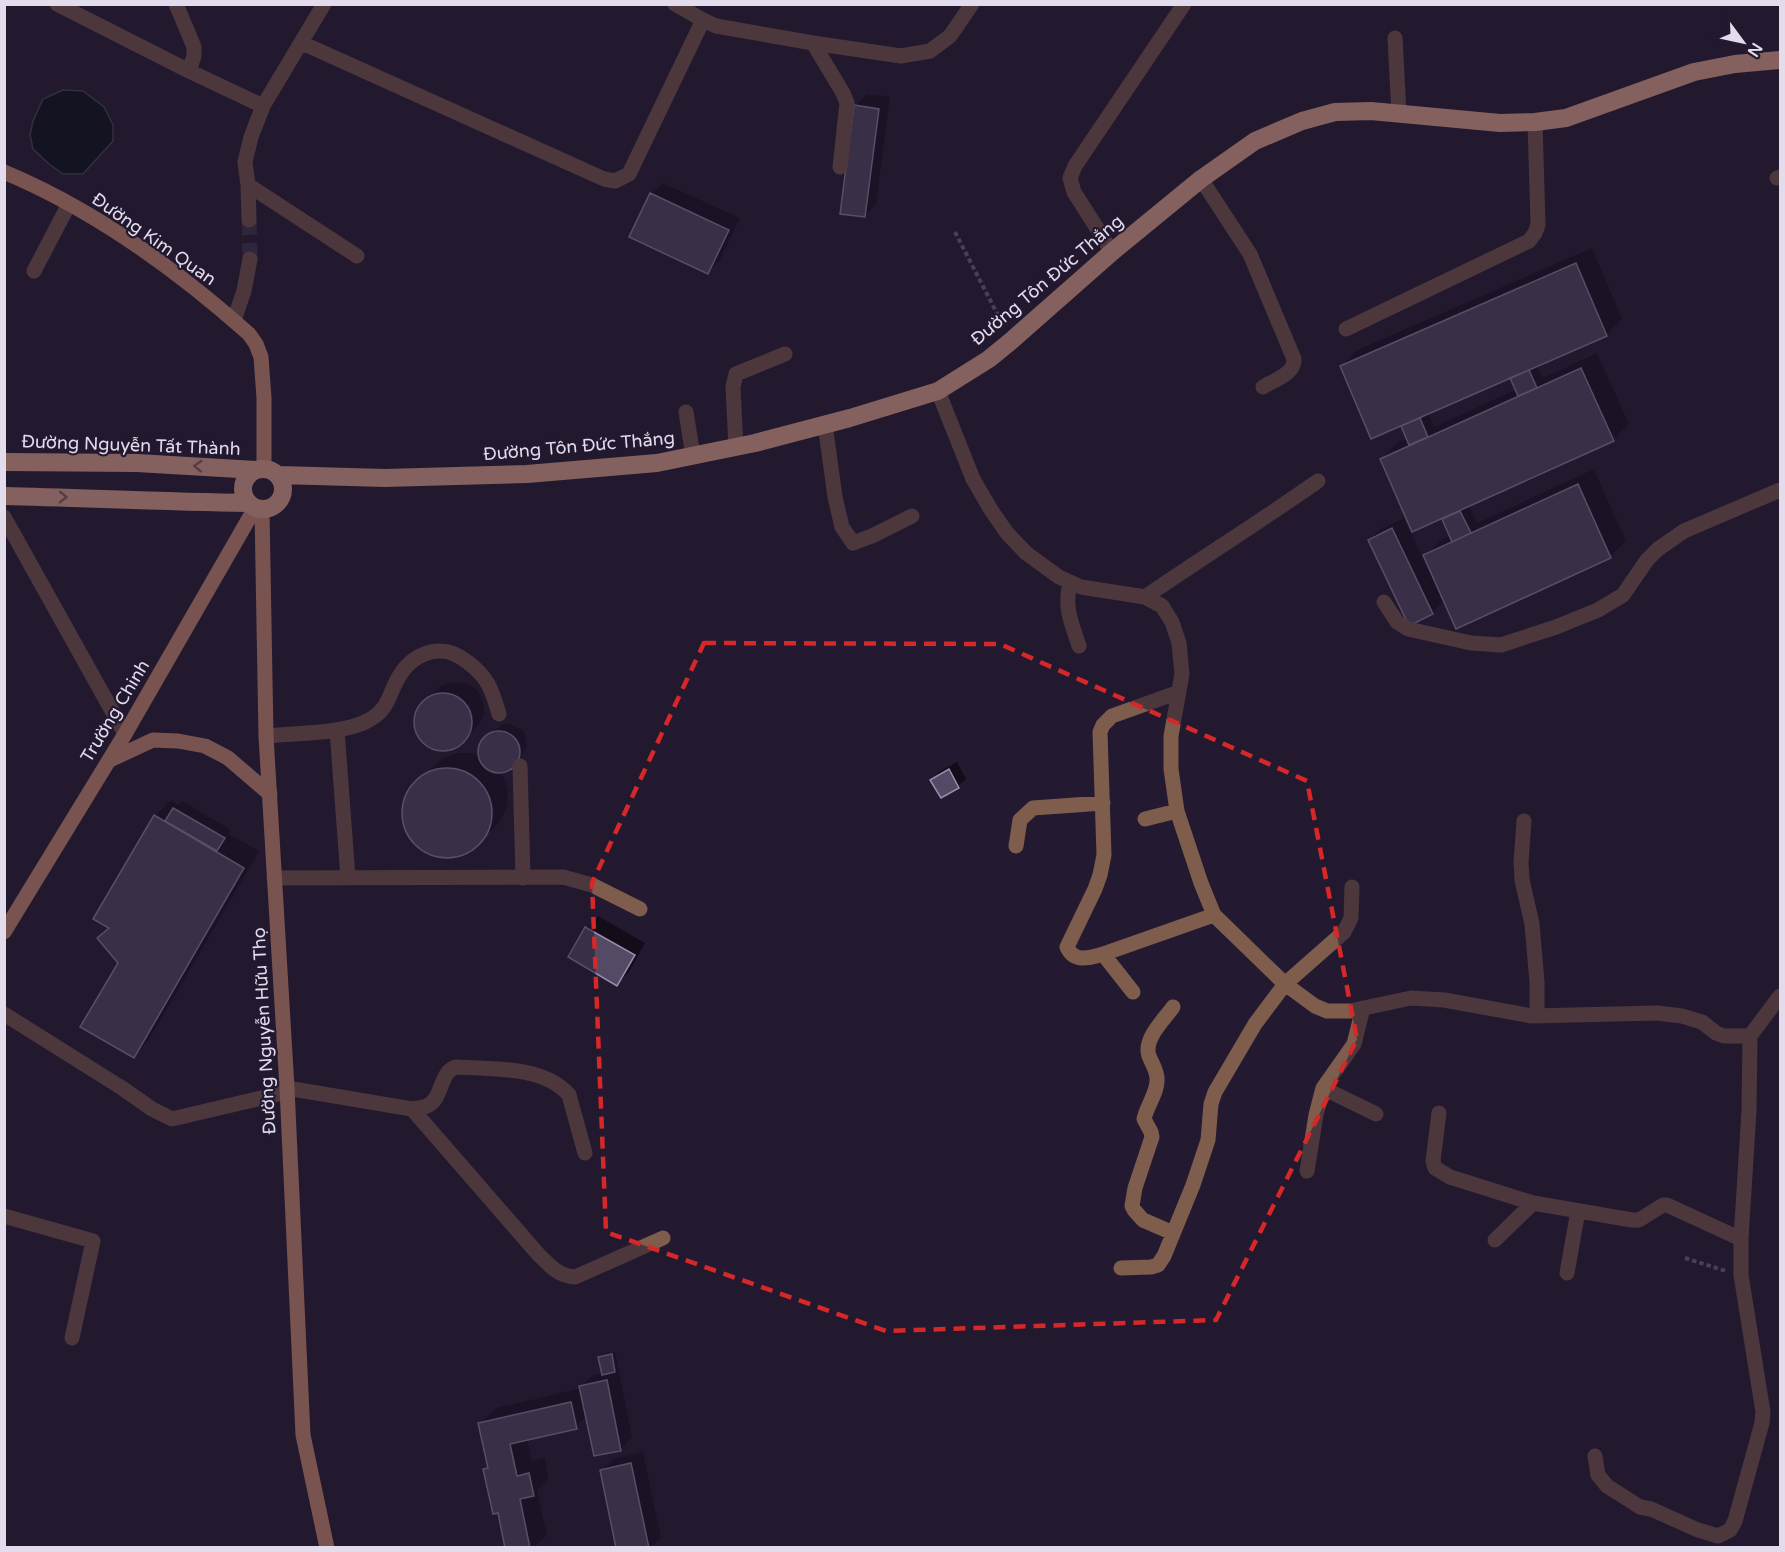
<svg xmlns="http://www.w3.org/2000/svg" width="1785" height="1552" font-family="'Varela Round',sans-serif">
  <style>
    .water { fill: #020d13; stroke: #454b54; stroke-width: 1.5 }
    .shadow { fill: #0007; fill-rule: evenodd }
    .building { fill: #554a65; stroke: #9a8eac; stroke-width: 1.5 }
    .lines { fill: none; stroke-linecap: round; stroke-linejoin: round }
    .minor-tunnel { stroke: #40364c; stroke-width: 15; stroke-dasharray: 15 8; stroke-linecap: butt }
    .path { stroke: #787083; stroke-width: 4; stroke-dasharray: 4.5 3; stroke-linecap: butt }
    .minor { stroke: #7e5d4d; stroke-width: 15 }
    .major { stroke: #df9a79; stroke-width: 15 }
    .highway { stroke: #fab898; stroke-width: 18 }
    .oneway { stroke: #8e6864 }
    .marked { fill: none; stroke: #d62828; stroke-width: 4.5; stroke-dasharray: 12 8; stroke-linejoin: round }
    .labels { text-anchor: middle; stroke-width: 4.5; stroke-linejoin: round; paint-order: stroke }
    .street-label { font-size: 18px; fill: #e2dcec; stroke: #231930 }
  </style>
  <rect width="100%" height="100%" fill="#231930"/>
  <path class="water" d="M63,90L83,91L104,107L113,125V141L83,174H63L49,164L33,149L30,135L33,121L43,99Z"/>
  <path class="shadow" d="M867,94L890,97L876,204L864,216L855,106Z
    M663,183L740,218L720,260L708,272L651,194Z
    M1592,248L1622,319L1606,335L1537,365L1543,378L1597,353L1629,424L1613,440L1469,505L1477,523L1594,469L1626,541L1610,557L1445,600L1432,613L1369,540L1381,529L1404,518L1423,558L1441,540L1451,535L1443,517L1381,459L1397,443L1408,438L1403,426L1407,421L1342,366L1357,350ZM1516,374L1517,389L1434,427L1428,412Z
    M457,682L467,683L475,688L481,696L484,705V715L480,723L462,743L455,748L446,750H437L429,747L417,733L415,724L416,715L420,707L439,687L448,683Z
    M504,724H510L521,729L525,734L527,746L520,758L512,766L500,772L504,778L508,791L507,806L501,820L474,848L461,855L447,858L432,855L419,848L409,837L404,823L403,809L407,795L415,783L443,758L457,753H471L481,756V744L485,739L493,731Z
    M957,762L966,779L958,786L941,796L932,780L939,772Z
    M171,800L179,805L182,801L231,830L229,834L259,851L149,1040L133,1056L120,962L110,927L155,816Z
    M598,916L645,943L629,972L617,984L570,957L587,928Z
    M615,1352L632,1437L621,1449L595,1455L587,1416L576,1427L527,1438L532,1461L545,1458L549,1479L537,1491L547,1535L534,1548H507L499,1511L485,1470L489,1466L480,1424L496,1408L582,1388L581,1386L593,1375L603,1373L600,1358L603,1354Z
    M643,1452L661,1538L651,1548H617L601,1471L613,1459Z"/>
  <path class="building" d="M854,105L879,109L865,217L840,214Z
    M650,193L729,230L708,274L629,237Z
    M1576,263L1607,336L1371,439L1340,366Z
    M1581,368L1614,441L1412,532L1380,459Z
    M1529,370L1537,388L1518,396L1510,378Z
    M1420,418L1428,437L1409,445L1401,426Z
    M1578,484L1611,558L1456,629L1423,555Z
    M1460,511L1471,533L1452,542L1442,519Z
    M1392,528L1433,614L1409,626L1368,540Z
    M414 722a29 29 0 1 1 58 0a29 29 0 1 1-58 0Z
    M478 752a21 21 0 1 1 42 0a21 21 0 1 1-42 0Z
    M402 813a45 45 0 1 1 90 0a45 45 0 1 1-90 0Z
    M949,769L959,788L941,798L930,780Z
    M173,808L225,838L217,851L165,821Z
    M154,815L244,868L134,1058L80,1027L118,963L97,938L109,928L93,919Z
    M585,927L635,955L617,986L568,957Z
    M612,1354L615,1372L602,1375L598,1357Z
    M607,1380L621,1451L594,1456L579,1386Z
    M571,1402L577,1429L510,1444L517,1476L529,1473L534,1496L520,1499L530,1548H505L498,1513L493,1514L483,1469L488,1468L478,1423Z
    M631,1463L649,1548H616L600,1470Z"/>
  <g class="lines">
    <path class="minor-tunnel" d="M249,220L250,259"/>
    <path class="path" d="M955,232L1003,325
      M1685,1258L1726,1271"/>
    <path class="minor" d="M57,4L189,71L263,106
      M176,4L194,47V56L189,71
      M675,4L703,20L716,26L813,43L901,56L930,51L950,36L972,4
      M1395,38L1399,114
      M302,43L604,179L615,181L629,174L703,20
      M813,43L843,93L847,103L840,167
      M1777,178L1780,177
      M1201,179L1250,254L1294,359C1295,374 1274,380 1263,387
      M248,185L357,256
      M249,220L248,185L245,162L251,137L263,106L324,4
      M1112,252L1074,192L1070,178L1075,166L1184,4
      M34,271L69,204
      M234,320L244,291L250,259
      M1346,329L1529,241L1535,233L1538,225L1535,122
      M938,391L973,479L991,510L1007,533L1026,553L1059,577L1081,587L1145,597L1162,606L1172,622L1179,643L1182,674L1171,736V769L1177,811L1201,883L1214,915L1285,984L1315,1006L1327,1011H1350L1411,998L1444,1000L1532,1016L1657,1013L1682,1016L1702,1022L1716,1033L1724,1036H1750
      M686,412L693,456
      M825,424L835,497L842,527L853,543L872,536L912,516
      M736,447L733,387L736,374L785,354
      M4,517L125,734
      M1070,582C1064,609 1071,621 1079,646
      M1145,597C1202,558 1261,521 1318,481
      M1384,602L1397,622L1408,629L1471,643L1501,645L1556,627L1598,610L1623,595L1647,560L1658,549L1684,531L1780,490
      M1179,692L1112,716L1103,725L1100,732L1104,855L1100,875L1095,889L1067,947C1074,963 1089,958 1103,954L1214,915
      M337,730L348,878
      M266,736C294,733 346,734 369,720C392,707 388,691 402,672C410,660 426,650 441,651C458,651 480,670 488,684C493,693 496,704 499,714
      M520,766L523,878
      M1145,819L1177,811
      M1524,821L1521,862L1522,880L1532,924L1537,982V1016
      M1016,846L1020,820L1033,808L1103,803
      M274,878L563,877L592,885L640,909
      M1103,954L1133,992
      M1173,1007C1164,1020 1143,1039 1149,1056C1152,1064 1157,1070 1157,1079C1158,1092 1147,1105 1144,1119L1151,1132L1152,1137L1135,1188L1132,1206L1134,1210L1143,1220L1173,1233
      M4,1014L122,1088L152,1109L172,1119L287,1092
      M287,1088L412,1109C416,1108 422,1108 427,1106C443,1099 439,1072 456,1067C492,1069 544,1066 569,1095L585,1153
      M1323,1088L1376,1114
      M412,1109L538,1254C550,1266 558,1276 575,1277L663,1238
      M1439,1113L1433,1161L1435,1168L1450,1177L1533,1203L1632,1220H1639L1663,1205H1667L1741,1239
      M1307,1171L1316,1115L1323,1088L1354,1044L1363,1008
      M4,1216L93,1241L72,1338
      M1495,1240L1533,1203
      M1121,1268L1151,1267L1158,1265L1164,1256L1193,1185L1208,1140L1211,1104L1215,1092L1255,1024L1285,984L1344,932L1351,918L1352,887
      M1567,1273L1578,1211
      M1595,1456L1598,1475L1607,1486L1640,1507L1651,1509L1698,1530L1718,1536L1730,1530L1735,1521L1762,1423L1763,1412L1741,1275V1239L1749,1111L1750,1036L1780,996"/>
    <path class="major" d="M4,172C95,210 176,269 249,334L256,344L261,357L264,398V469
      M262,510L266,736L287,1088L303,1435L327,1548
      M110,760L153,740L178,741L205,746L228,758L270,794
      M4,932L125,734L255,508"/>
    <path class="highway" d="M4,462L137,463L256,470
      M243 489a20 20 0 1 1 40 0a20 20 0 1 1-40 0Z
      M279,475L385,478L527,474L657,463L755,443L850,418L938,391L989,359L1011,341L1112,252L1201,179L1255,141L1302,121L1335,112L1371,111L1500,123L1535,122L1566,118L1694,72L1735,64L1780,60
      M4,496C86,498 167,502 248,503"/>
  </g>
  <defs><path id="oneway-chevron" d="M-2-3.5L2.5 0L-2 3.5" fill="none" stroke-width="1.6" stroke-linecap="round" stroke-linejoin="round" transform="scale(1.5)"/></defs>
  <g class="oneway">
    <use href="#oneway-chevron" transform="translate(198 466) rotate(-177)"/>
    <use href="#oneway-chevron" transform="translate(63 497) rotate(1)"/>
  </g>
  <path d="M0 0H1785V1552H0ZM704,643L1000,644L1307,781L1357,1039L1216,1320L886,1331L606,1232L592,883Z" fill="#231930" fill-opacity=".55" fill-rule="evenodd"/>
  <path class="marked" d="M704,643L1000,644L1307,781L1357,1039L1216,1320L886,1331L606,1232L592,883Z"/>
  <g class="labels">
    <g class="street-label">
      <text transform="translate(154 239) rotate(35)" y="6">Đường Kim Quan</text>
      <text transform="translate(1047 280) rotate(-40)" y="6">Đường Tôn Đức Thắng</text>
      <text transform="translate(131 445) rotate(2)" y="6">Đường Nguyễn Tất Thành</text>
      <text transform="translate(579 446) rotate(-5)" y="6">Đường Tôn Đức Thắng</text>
      <text transform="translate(115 711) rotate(-59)" y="6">Trường Chinh</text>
      <text transform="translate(264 1031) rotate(-93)" y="6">Đường Nguyễn Hữu Thọ</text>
    </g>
  </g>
  <rect width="1785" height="1552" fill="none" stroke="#e2dcec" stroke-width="12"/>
  <g transform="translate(1743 42) rotate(123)" stroke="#231930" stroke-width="4.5" paint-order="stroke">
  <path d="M0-4.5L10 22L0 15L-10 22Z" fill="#e2dcec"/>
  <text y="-9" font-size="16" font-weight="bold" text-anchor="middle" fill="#e2dcec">N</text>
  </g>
</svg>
